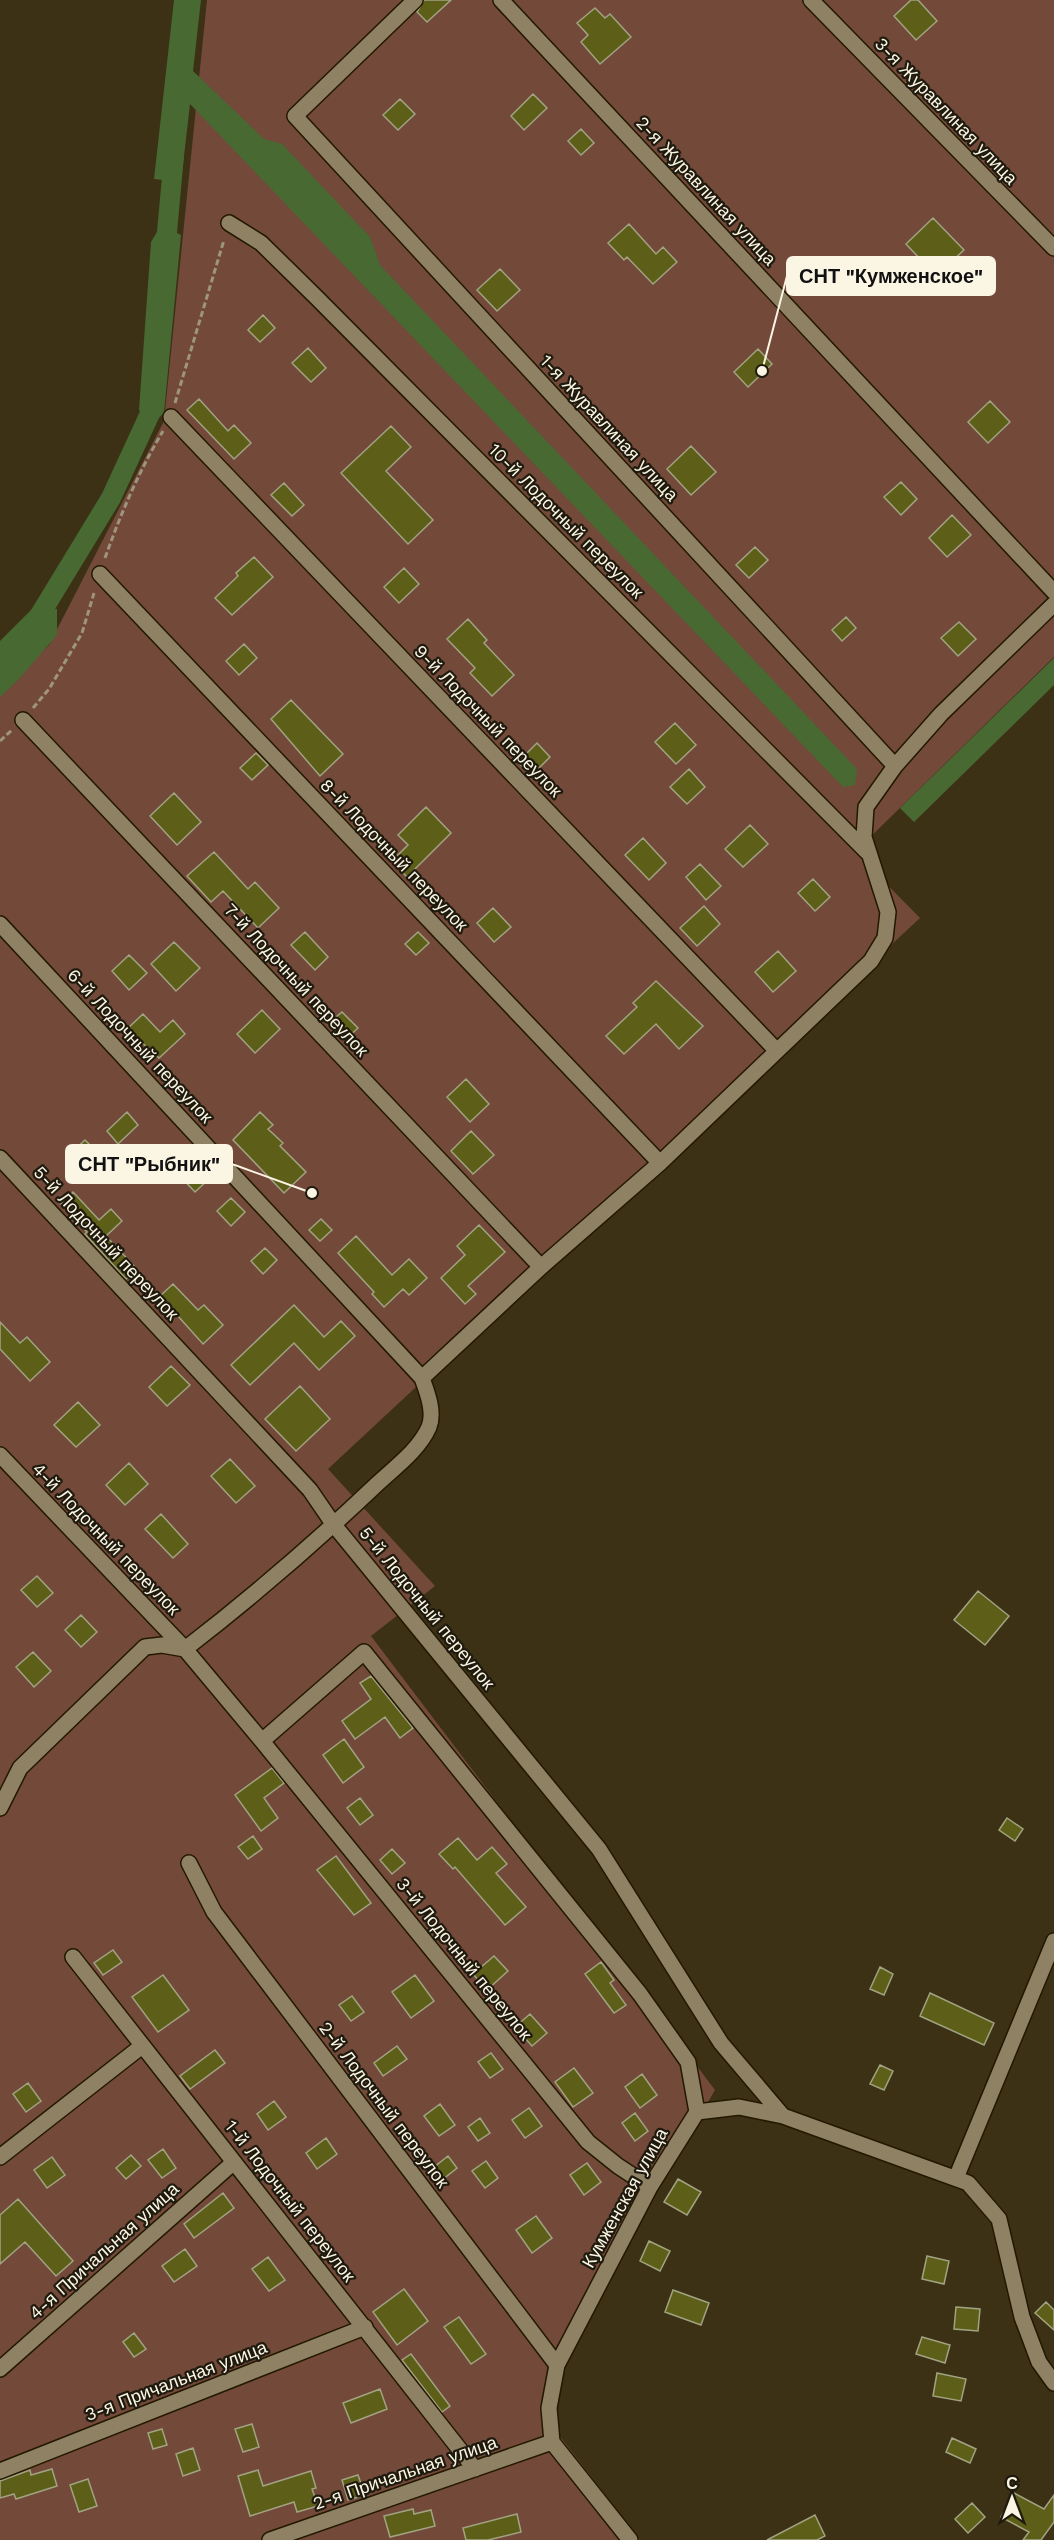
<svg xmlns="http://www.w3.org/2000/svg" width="1054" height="2540" font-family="'Work Sans',sans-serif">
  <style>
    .green { fill: #73493a }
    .water { fill: #486932 }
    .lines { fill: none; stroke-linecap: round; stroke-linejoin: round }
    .canal { stroke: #486932; stroke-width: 20 }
    .building { fill: #5d5e18; stroke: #a1a383; stroke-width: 1.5 }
    .street-casing { stroke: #231800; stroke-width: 18 }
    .path { stroke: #9e957f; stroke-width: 3; stroke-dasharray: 6 3; stroke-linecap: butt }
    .street { stroke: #8f8264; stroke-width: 15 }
    .labels { text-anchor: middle; stroke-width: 4.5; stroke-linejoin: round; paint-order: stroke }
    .street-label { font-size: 18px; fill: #fbf5e4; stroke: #1f1a0e }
    .leader { fill: none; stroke: #fbf5e4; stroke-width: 2 }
    .callout-dot { fill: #fbf5e4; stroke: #1f1a0e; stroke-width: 2 }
    .callout { fill: #fbf5e4; stroke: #fbf5e4; stroke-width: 2 }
    .callout-label { font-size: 20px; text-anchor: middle; font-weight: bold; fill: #111 }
  </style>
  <rect width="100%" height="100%" fill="#3c3115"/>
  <path class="green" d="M207,0H1054V657L855,852L920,918L328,1469L435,1586L371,1636L715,2090L559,2359L555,2430L640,2540H0V692L49,645L164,421Z"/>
  <path class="water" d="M174,0H201L193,71L264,139L282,144L370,237L380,265L857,769L855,785L843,787L190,104L181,182L154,179Z
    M161,225L181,235L164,413L149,427L139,410L151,242Z
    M34,607L57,609V635L19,679L0,697V641Z
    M1054,658V685L914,822L900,808Z"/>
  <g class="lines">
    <path class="canal" d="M165,254L174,155
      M0,662L27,636L111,498L153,407L154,397"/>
  </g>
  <path class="building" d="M424,0H451L427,22L417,12Z
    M911,0H918L937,21L916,40L894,16Z
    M595,8L605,18L610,14L631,37L600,64L581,42L588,35L577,23Z
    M533,94L547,108L524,130L511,116Z
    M400,99L415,114L398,130L383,115Z
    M581,129L594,143L581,155L568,141Z
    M933,218L964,250L936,276L906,244Z
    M629,224L656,254L663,247L677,262L653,284L627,257L624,260L608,243Z
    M500,269L520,290L497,311L477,290Z
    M263,315L275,328L260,342L248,330Z
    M308,348L326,368L311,382L292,363Z
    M758,349L772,364L748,387L734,372Z
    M199,399L228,431L234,425L251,443L234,459L187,410Z
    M990,401L1010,422L988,443L968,422Z
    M391,426L411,447L386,471L433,520L408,544L341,473Z
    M691,446L716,472L691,495L667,469Z
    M901,482L917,499L901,515L884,497Z
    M284,483L304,505L292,516L271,495Z
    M952,515L971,535L947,557L929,538Z
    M755,547L768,560L749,578L736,565Z
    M254,557L273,577L232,615L215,598L238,576L236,573Z
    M404,568L419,584L399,603L384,587Z
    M846,617L856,628L842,641L832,630Z
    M468,619L487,640L484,643L514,675L492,696L470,673L475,668L447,639Z
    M959,622L976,639L958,656L941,638Z
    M244,644L257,658L239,675L226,661Z
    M291,700L343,754L320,776L271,719Z
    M675,723L696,745L676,764L655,742Z
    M537,743L550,757L531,776L518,762Z
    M256,753L268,765L252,780L240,768Z
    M689,769L705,787L687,804L670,787Z
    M174,793L201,822L177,845L150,816Z
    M426,807L451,833L407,877L392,861L408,845L398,835Z
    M750,825L768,844L743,867L725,849Z
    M643,838L666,863L649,880L625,855Z
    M214,852L248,889L255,882L279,908L258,928L223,891L211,902L187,876Z
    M700,864L721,886L706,900L686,877Z
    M813,879L830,897L815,911L798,893Z
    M704,906L720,924L697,946L680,928Z
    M493,908L511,927L494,942L477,923Z
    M305,932L328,957L315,970L291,945Z
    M418,932L429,943L416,955L405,944Z
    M174,942L200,968L176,991L151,964Z
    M778,951L796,971L773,992L755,972Z
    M129,955L147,973L129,990L112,971Z
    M656,981L703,1026L679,1049L656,1024L624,1054L606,1036L637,1007L633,1003Z
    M262,1010L280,1029L255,1053L237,1034Z
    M342,1012L358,1028L346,1039L330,1022Z
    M143,1014L160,1032L173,1020L185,1034L159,1058L127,1029Z
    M466,1079L489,1104L470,1122L447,1097Z
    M127,1112L138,1125L118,1144L107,1131Z
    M260,1112L273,1125L268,1129L283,1143L280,1146L306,1172L284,1193L233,1140Z
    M471,1131L494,1155L473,1174L451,1151Z
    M85,1140L96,1151L82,1164L72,1152Z
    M195,1159L211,1177L195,1192L178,1174Z
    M73,1192L99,1220L111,1209L122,1221L106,1236L137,1269L126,1279L85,1234L87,1232L61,1204Z
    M231,1198L245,1212L231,1226L217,1211Z
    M321,1219L332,1230L320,1241L309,1230Z
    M479,1225L505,1252L468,1286L476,1294L465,1304L441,1278L465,1255L457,1246Z
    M356,1236L392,1275L409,1259L427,1278L409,1295L403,1289L384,1307L372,1294L374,1292L338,1253Z
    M265,1248L277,1260L263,1274L251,1261Z
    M173,1284L198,1310L204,1305L223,1325L203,1344L160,1296Z
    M294,1305L324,1337L341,1321L355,1336L319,1370L294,1343L250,1385L231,1365Z
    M0,1322L20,1343L27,1337L50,1362L30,1381L0,1349Z
    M171,1366L190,1385L167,1406L149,1387Z
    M300,1386L330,1419L296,1451L265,1419Z
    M78,1402L100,1425L76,1447L54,1425Z
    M230,1459L255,1486L236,1503L211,1476Z
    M129,1463L148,1484L125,1505L106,1485Z
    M161,1514L188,1544L173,1558L145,1529Z
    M37,1576L53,1593L37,1607L21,1590Z
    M978,1591L1009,1616L985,1645L954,1620Z
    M81,1615L97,1632L81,1647L65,1630Z
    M33,1652L51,1671L34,1687L16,1667Z
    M371,1676L413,1728L400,1738L385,1717L355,1739L342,1721L371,1699L360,1683Z
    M344,1739L364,1767L343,1783L323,1755Z
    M272,1768L284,1783L264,1798L278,1818L261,1831L235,1795Z
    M360,1798L373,1815L360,1825L347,1808Z
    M1007,1818L1023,1829L1015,1841L999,1830Z
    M253,1836L262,1849L248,1859L238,1847Z
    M458,1838L477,1860L492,1847L507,1864L496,1873L526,1907L505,1925L455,1867L453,1869L439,1854Z
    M392,1849L405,1863L392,1874L380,1860Z
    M336,1856L371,1903L354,1915L317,1870Z
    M113,1950L122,1962L103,1975L94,1963Z
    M494,1956L508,1971L487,1990L473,1974Z
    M601,1962L614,1980L610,1983L626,2005L614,2013L585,1974Z
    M880,1967L893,1974L884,1995L870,1989Z
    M163,1975L189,2010L158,2032L132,1997Z
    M415,1975L434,2001L411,2018L392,1992Z
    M930,1993L994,2023L984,2045L920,2016Z
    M352,1996L364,2012L351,2021L339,2005Z
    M530,2014L547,2033L532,2046L515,2027Z
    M397,2046L407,2059L383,2076L374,2063Z
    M215,2050L225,2063L190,2089L180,2076Z
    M491,2053L503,2069L490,2078L478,2062Z
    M880,2065L893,2071L884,2090L870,2084Z
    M574,2068L593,2093L573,2107L555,2082Z
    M642,2074L657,2095L640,2108L625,2087Z
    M28,2083L41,2101L26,2112L13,2094Z
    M274,2101L286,2117L268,2130L257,2114Z
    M440,2104L455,2125L439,2136L424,2116Z
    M529,2108L542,2126L525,2138L512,2120Z
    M635,2113L648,2131L635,2141L622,2123Z
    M480,2118L490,2133L478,2141L468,2127Z
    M326,2138L337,2154L317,2169L306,2153Z
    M163,2149L176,2168L162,2178L148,2160Z
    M131,2155L141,2166L126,2179L116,2168Z
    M448,2156L457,2168L442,2180L433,2168Z
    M52,2157L65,2175L47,2188L34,2170Z
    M486,2161L498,2178L485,2188L472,2171Z
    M587,2163L601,2182L584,2195L570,2175Z
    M678,2179L701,2192L687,2215L664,2202Z
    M223,2193L234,2208L194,2238L184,2224Z
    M18,2199L73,2261L56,2276L25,2242L0,2264V2215Z
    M536,2216L552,2238L532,2253L516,2230Z
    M649,2241L670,2251L660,2271L640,2261Z
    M185,2249L197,2266L174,2282L162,2266Z
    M927,2256L949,2261L944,2284L922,2279Z
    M268,2257L285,2280L269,2291L252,2269Z
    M404,2289L428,2321L397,2345L373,2312Z
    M673,2290L709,2303L701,2325L665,2312Z
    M1046,2302L1054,2310V2330L1035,2313Z
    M956,2307L980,2309L978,2331L954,2329Z
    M459,2317L486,2354L471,2364L444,2327Z
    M134,2333L146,2349L134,2357L123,2342Z
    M922,2337L950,2345L945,2363L916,2354Z
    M411,2354L450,2406L442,2412L402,2360Z
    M937,2373L966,2379L961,2401L933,2396Z
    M380,2389L387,2409L351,2423L343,2403Z
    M252,2424L259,2447L243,2452L235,2429Z
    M162,2429L167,2445L153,2449L148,2433Z
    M952,2438L976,2449L970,2463L946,2452Z
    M193,2448L200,2470L183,2476L176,2454Z
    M52,2469L57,2486L16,2499L14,2494L0,2498V2481L30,2470L31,2475Z
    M258,2470L263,2486L311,2471L316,2488L312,2489L318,2506L297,2512L294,2502L250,2516L238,2476Z
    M358,2475L365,2495L348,2500L342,2480Z
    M88,2479L97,2506L79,2512L70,2485Z
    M1014,2493L1044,2509L1054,2495V2522L1041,2540H1023L1029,2532L1001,2517Z
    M972,2503L985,2517L968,2533L955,2519Z
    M413,2509L414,2514L431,2510L435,2526L390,2537L384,2516Z
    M517,2514L521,2532L488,2540H466L463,2528Z
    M815,2515L825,2536L817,2540H767Z"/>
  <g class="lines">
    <g class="street-casing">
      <path id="street" d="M415,0L295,116L895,766
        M501,0L1054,592
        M811,0L1054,248
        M229,223L261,243L317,298L867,852
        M171,417L777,1051
        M100,574L660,1163
        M23,720L541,1267
        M0,924L422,1378
        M0,1158L310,1490L334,1525L599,1849L721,2043L783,2116
        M0,1455L185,1649L262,1741L588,2142L618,2166L650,2187
        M262,1741L364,1652L640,1994L688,2062L697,2112
        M0,1808L20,1768L145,1647L162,1645L185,1649C251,1598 315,1543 376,1485C394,1468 419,1450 429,1427C435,1412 427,1392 422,1378L541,1267L660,1163L871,961L885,938L888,912L864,837L866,807L895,766L941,714L1054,604
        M189,1863L214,1912L557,2365
        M73,1957L475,2469
        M0,2157L142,2046
        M956,2178L1054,1941
        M0,2369L234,2162
        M0,2471L365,2327
        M270,2540L552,2442
        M630,2540L552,2442L549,2408L557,2365L650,2187L697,2112L739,2107L783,2116L968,2183L999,2219L1022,2317L1039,2362L1054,2383"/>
    </g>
    <path class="path" d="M175,403L224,240
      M105,558C121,513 139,471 163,431
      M33,708L49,689L82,633L94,593
      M0,741L12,730"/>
    <use href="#street" class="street"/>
  </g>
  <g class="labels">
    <g class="street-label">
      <text transform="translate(946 111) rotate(46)" y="6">3-я Журавлиная улица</text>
      <text transform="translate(706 191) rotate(47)" y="6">2-я Журавлиная улица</text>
      <text transform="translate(609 428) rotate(47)" y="6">1-я Журавлиная улица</text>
      <text transform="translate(566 521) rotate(45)" y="6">10-й Лодочный переулок</text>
      <text transform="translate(488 721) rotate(46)" y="6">9-й Лодочный переулок</text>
      <text transform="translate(394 855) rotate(46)" y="6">8-й Лодочный переулок</text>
      <text transform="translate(296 980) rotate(47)" y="6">7-й Лодочный переулок</text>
      <text transform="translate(140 1046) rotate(47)" y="6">6-й Лодочный переулок</text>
      <text transform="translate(106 1243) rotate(47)" y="6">5-й Лодочный переулок</text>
      <text transform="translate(106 1539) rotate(46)" y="6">4-й Лодочный переулок</text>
      <text transform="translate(427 1608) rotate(51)" y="6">5-й Лодочный переулок</text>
      <text transform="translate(464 1959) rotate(51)" y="6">3-й Лодочный переулок</text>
      <text transform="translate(384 2105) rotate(53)" y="6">2-й Лодочный переулок</text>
      <text transform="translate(625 2198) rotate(-61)" y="6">Кумженская улица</text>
      <text transform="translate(290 2201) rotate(52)" y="6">1-й Лодочный переулок</text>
      <text transform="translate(104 2251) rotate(-42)" y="6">4-я Причальная улица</text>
      <text transform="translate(176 2381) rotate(-21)" y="6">3-я Причальная улица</text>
      <text transform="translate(405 2473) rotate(-19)" y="6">2-я Причальная улица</text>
    </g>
  </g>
  <path class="leader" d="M762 371L787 276M312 1193L232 1164"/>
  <g class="callout-dot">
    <circle cx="762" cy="371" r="6"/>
    <circle cx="312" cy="1193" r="6"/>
  </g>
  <g class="callout">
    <rect x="787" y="257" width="208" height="38" rx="6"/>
    <rect x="66" y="1145" width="166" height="38" rx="6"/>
  </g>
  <g class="callout-label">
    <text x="891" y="283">СНТ "Кумженское"</text>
    <text x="149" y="1171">СНТ "Рыбник"</text>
  </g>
  <g transform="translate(1012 2498)" stroke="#1f1a0e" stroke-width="4.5" paint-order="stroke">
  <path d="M0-4.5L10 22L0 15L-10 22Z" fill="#fbf5e4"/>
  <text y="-9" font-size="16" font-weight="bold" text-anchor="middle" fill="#fbf5e4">С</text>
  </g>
</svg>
